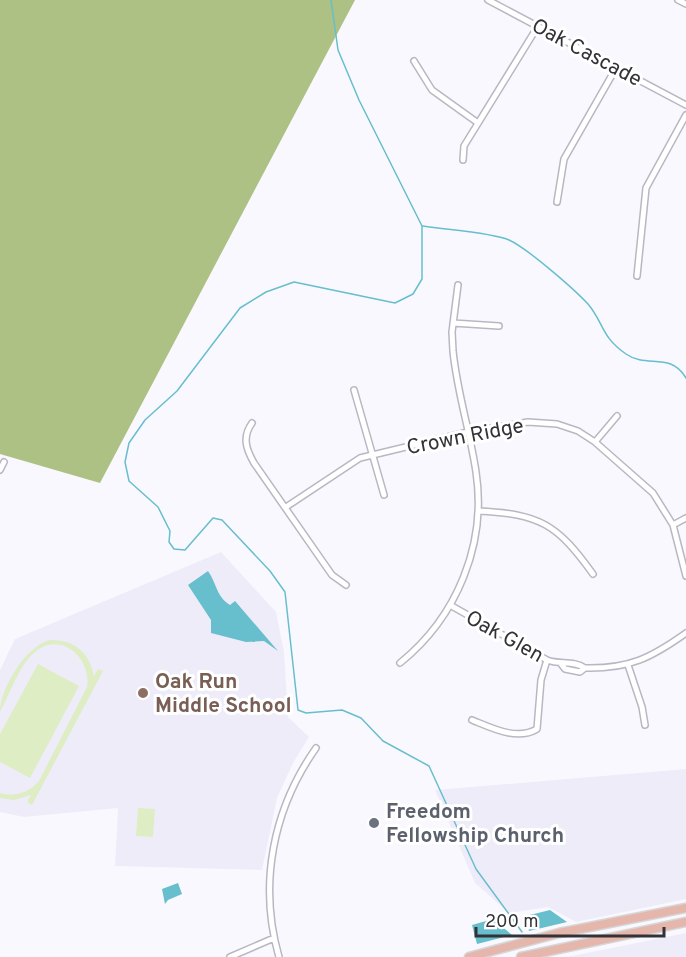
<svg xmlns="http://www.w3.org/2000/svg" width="686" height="957" font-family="Overpass,sans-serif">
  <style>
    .built { fill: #efecf9 }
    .green { fill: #deedc4 }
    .forest { fill: #acc183 }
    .water { fill: #67becd }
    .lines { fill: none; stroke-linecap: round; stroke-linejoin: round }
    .stream { stroke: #67becd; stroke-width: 1.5 }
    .minor-casing { stroke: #bab7c4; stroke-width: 8 }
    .primary-casing { stroke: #d6d6d7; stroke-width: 11 }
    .minor { stroke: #fff; stroke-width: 5 }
    .primary { stroke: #e5b6ab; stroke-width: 8 }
    .education-dot { fill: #8d6e63; stroke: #fff; stroke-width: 2 }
    .worship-dot { fill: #6b7280; stroke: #fff; stroke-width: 2 }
    .labels { text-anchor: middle; stroke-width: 6; stroke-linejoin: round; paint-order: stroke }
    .street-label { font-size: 21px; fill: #333237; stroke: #fff }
    .education-label { font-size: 21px; font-weight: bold; fill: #785e54; stroke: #fff; text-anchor: start }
    .worship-label { font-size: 21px; font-weight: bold; fill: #5b616d; stroke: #fff; text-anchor: start }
  </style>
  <rect width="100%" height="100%" fill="#f9f8fe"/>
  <path class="built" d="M221,552L276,612L284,652L288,717L309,737L293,763L277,798L262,870L115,866L118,808L24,817L0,812V670L15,639Z
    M686,769V899L576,922L548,907L509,913L475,883L435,790Z
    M686,933V957H567Z"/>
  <path class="green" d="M50,640C75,640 89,652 94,676L98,669L103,671L32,805L27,802L31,795L14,800L0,798V793C15,797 28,793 39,781L87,687C92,659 61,630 35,652C19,665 10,694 0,712C0,688 26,646 50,640Z
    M38,664L79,686L30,778L0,762V734Z
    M138,808L155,809L153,837L136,836Z"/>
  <path class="forest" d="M0,0H355L100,483L0,454Z"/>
  <path class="water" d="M208,571C217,584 216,596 230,605L235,601L278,651L264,641L246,642L211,633V620L188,585Z
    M178,883L182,894L168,900L165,904L162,889Z
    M550,910L567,922L529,931L526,916Z
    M493,919L512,935L477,944L472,925Z"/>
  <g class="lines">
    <path class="stream" d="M331,0L338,50L359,100L422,226V279L413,294L395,303L294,282L266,292L240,308L177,391L145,420L129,443L125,462L129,481L158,507L170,531L169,542L174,549L185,550L213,518L222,520L270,571L285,592L298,710L306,713L342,710L361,718L383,741L429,766L476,869L522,932
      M423,226C446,230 489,232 509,240C527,248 574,289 588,304C604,323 601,337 626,354C647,369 670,351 686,378"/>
    <g class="minor-casing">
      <path id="minor" d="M488,0L686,105
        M678,0L686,4
        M414,61L432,90L478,123
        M463,160L464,146L538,26
        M557,202L564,159L616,68
        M637,276L646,188L686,115
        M453,323L499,326
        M354,390L384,495
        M252,423C242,437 246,449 254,463L332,575L346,585
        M595,442L617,416
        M0,470L4,462
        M286,507L360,458L468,432L528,422L557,424L578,431L595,442L653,493L673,525L686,576
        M479,511C540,514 557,524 593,574
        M673,525L686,518
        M450,605L547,660C560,665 573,660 585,668
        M400,663C457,617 487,544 476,472C470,431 457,392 453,351L452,332L458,285
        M561,664L565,669L580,672L585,668C629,669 651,658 686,633
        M628,665L642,707L645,725
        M472,720C492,728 517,741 537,729L541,680L547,660
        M230,957L274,938
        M279,957C258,884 273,809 316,748"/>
    </g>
    <g class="primary-casing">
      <path id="primary" d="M469,957L559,933L686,908
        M521,957L686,922"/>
    </g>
    <use href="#minor" class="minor"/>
    <use href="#primary" class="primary"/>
  </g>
  <circle class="education-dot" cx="143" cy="693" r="6"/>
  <circle class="worship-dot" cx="374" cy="823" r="6"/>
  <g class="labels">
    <g class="street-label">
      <text transform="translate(587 52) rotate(28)" y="7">Oak Cascade</text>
      <text transform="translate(465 436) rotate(-11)" y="7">Crown Ridge</text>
      <text transform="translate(505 636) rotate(29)" y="7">Oak Glen</text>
    </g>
    <g class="education-label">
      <text x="155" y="688">Oak Run<tspan x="155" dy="24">Middle School</tspan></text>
    </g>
    <g class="worship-label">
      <text x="386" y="818">Freedom<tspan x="386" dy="24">Fellowship Church</tspan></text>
    </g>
  </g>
  <path d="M476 927v9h188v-9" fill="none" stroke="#333237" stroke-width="3"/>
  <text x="485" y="927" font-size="18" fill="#333237" stroke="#ffffff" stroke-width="4.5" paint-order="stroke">200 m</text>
</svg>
